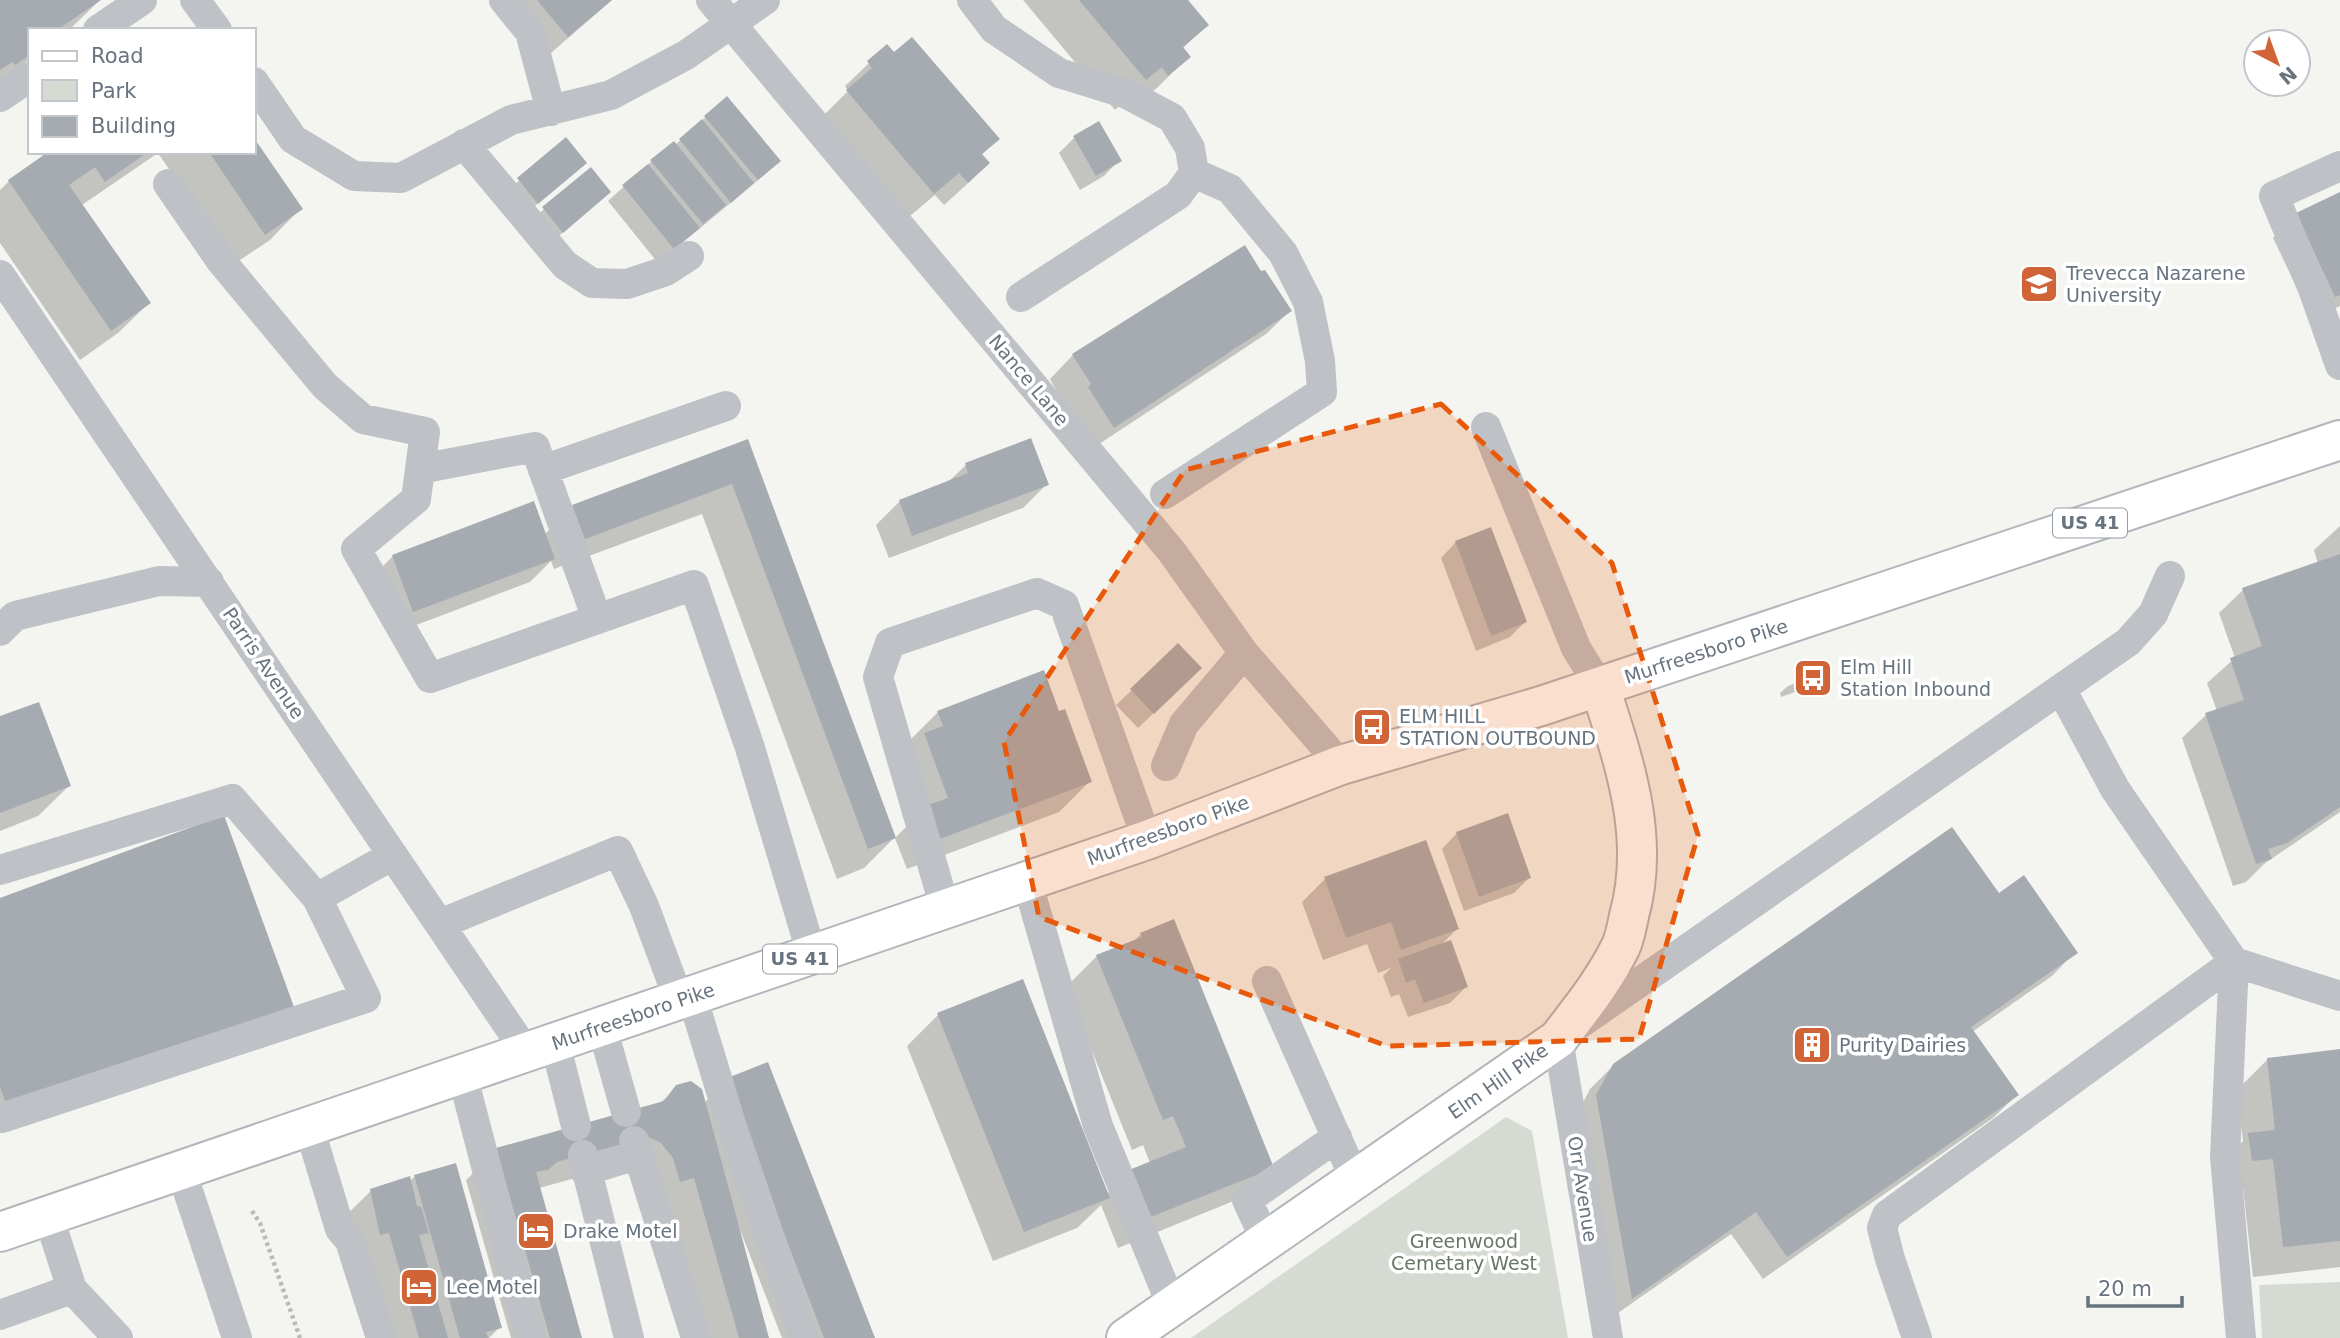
<svg xmlns="http://www.w3.org/2000/svg" width="2340" height="1338" font-family="'DejaVu Sans',sans-serif">
  <style>
    .green { fill: #d5dbd3 }
    .shadow { fill: #0003 }
    .building { fill: #a5abb1 }
    .lines { fill: none; stroke-linecap: round; stroke-linejoin: round }
    .major-casing { stroke: #b2b5b9; stroke-width: 42 }
    .path { stroke: #b8babc; stroke-width: 4.5; stroke-dasharray: 3.5 3.5; stroke-linecap: butt }
    .minor { stroke: #bec1c5; stroke-width: 30 }
    .major { stroke: #fff; stroke-width: 38 }
    .marked { fill: #e8590c; fill-opacity: 0.2; stroke: #e8590c; stroke-width: 5; stroke-dasharray: 14 9; stroke-linejoin: round }
    .labels { text-anchor: middle; stroke-width: 7; stroke-linejoin: round; paint-order: stroke }
    .shield { fill: #fff; stroke: #959da5; stroke-width: 2 }
    .shield-label { font-size: 18px; font-weight: bold; fill: #67737f }
    .poi-label { font-size: 19px; fill: #67737f; stroke: #fff; text-anchor: start }
    .street-label { font-size: 19px; fill: #67737f; stroke: #fff }
    .park-label { font-size: 19px; fill: #677765; stroke: #fff }
  </style>
  <rect width="100%" height="100%" fill="#f4f5f1"/>
  <path class="green" d="M1506,1117L1532,1131L1568,1338H1191Z
    M2340,1282V1338H2262L2259,1285Z"/>
  <path class="shadow" d="M0,0H100L69,30H30V58L16,72L0,83Z
    M517,0H612L544,59Z
    M1023,0H1186L1207,25L1182,49L1188,57L1158,87L1137,105L1130,96L1115,110Z
    M887,46L997,139L981,155L988,163L965,186L944,205L935,195L910,216L824,115L848,91L845,86Z
    M706,117L779,161L763,176L658,263L608,201L652,161L675,145Z
    M1074,138L1119,160L1104,176L1080,190L1059,153Z
    M565,140L585,163L521,218L503,195Z
    M254,141L300,209L270,240L234,264L158,153L82,205L149,303L118,333L80,360L0,243V190L9,181L51,152H254Z
    M590,169L609,192L546,247L527,224Z
    M2340,194V306L2312,319L2273,238L2297,214Z
    M1260,273L1290,311L1266,334L1090,450L1050,379L1073,355Z
    M747,441L894,838L864,868L837,879L702,514L554,569L551,561L530,582L390,635L369,580L393,556L544,535L573,506Z
    M966,465L1047,484L1023,508L889,558L876,525L900,501L947,483Z
    M2340,526V812L2264,864L2246,882L2233,886L2182,738L2206,715L2217,711L2207,683L2235,658L2219,613L2243,590L2318,564L2314,550Z
    M1456,542L1525,622L1510,637L1476,651L1441,558Z
    M1801,681L1802,685L1795,692L1781,697L1780,693L1788,686Z
    M1184,684L1138,728L1116,705L1132,690Z
    M938,712L1058,714L1090,781L1059,812L907,869L895,838L914,819L907,743Z
    M0,718L69,786L38,816L0,831Z
    M1457,833L1529,878L1514,893L1464,911L1442,849Z
    M1325,879L1457,929L1440,946L1466,987L1450,1003L1408,1017L1399,994L1391,997L1383,976L1391,968L1378,973L1367,944L1323,960L1302,902Z
    M1998,895L2075,952L2052,976L1972,1032L2017,1095L1993,1118L1763,1279L1731,1234L1608,1320L1574,1120L1590,1089L1614,1065Z
    M0,900L262,1037L0,1133Z
    M1141,934L1272,1167L1241,1198L1118,1248L1101,1205L1077,1228L993,1261L907,1046L938,1015L1106,1195L1130,1171L1150,1163L1143,1145L1132,1150L1066,987L1097,956L1133,942Z
    M2340,1051V1267L2253,1277L2243,1188L2221,1191L2218,1166L2243,1141L2237,1090L2268,1059Z
    M726,1081L873,1338H782L739,1227L737,1228L767,1338H700L629,1173L616,1167L539,1188L580,1338H511L466,1180L497,1150L659,1104L677,1087L704,1103Z
    M415,1176L500,1327L489,1338H380L340,1221L371,1191L409,1182Z"/>
  <path class="building" d="M0,0H101L57,30H30V55L15,65L12,62L0,70Z
    M537,0H612L568,37Z
    M1079,0H1188L1209,25L1183,47L1191,57L1168,76L1162,67L1146,80Z
    M912,37L1000,139L982,154L990,163L968,183L959,173L934,194L846,90L872,68L867,61L887,44L894,52Z
    M727,96L781,161L758,180L704,116Z
    M702,119L754,183L731,203L679,139Z
    M1099,121L1122,161L1096,176L1073,136Z
    M566,137L587,163L538,204L517,178Z
    M254,138L303,209L265,235L209,152H254Z
    M674,141L726,205L703,224L650,160Z
    M48,152H148L105,182L95,167L69,185L151,303L111,331L8,180Z
    M648,164L700,228L674,249L622,185Z
    M591,167L611,192L563,233L542,207Z
    M2340,192V295L2335,297L2296,213Z
    M1245,245L1261,271L1265,270L1292,311L1114,428L1088,387L1091,384L1072,354Z
    M1031,438L1049,485L912,536L899,500L968,473L965,463Z
    M748,439L896,838L868,849L732,484L585,539L572,505Z
    M534,501L555,559L413,612L392,555Z
    M1491,527L1527,622L1491,636L1455,541Z
    M2340,554V807L2287,843L2268,849L2272,859L2256,864L2205,713L2244,700L2230,658L2262,646L2242,588Z
    M1178,643L1202,668L1154,714L1130,689Z
    M1044,670L1059,711L1065,709L1092,782L937,840L925,806L948,798L924,733L943,726L937,711Z
    M39,702L71,786L0,813V716Z
    M1508,813L1531,878L1479,897L1456,832Z
    M224,815L294,1007L9,1112L0,1087V898Z
    M1952,827L1999,893L2024,875L2078,953L1971,1027L2019,1095L1787,1257L1756,1212L1632,1299L1596,1095L1613,1064Z
    M1426,840L1459,929L1401,950L1391,922L1346,938L1324,877Z
    M1174,919L1274,1168L1148,1218L1129,1170L1186,1147L1173,1116L1163,1120L1096,955L1142,937L1140,933Z
    M1451,940L1468,987L1424,1003L1415,979L1406,983L1398,959Z
    M1023,979L1110,1198L1024,1232L937,1013Z
    M2340,1049V1241L2283,1247L2273,1159L2252,1161L2248,1133L2275,1130L2267,1058Z
    M768,1062L875,1338H824L725,1079Z
    M691,1081L702,1089L769,1338H739L694,1178L680,1182L673,1158L660,1142L648,1137L557,1162L548,1170L536,1172L582,1338H550L496,1148L664,1101L676,1085Z
    M456,1163L502,1328L486,1332L488,1338H460L414,1175Z
    M410,1176L417,1206L421,1207L429,1233L419,1235L448,1338H419L389,1233L380,1235L370,1189Z"/>
  <g class="lines">
    <g class="major-casing">
      <path id="major" d="M0,1232L1147,840L1341,765L1541,706L2340,440
        M1126,1338L1558,1039C1581,1009 1604,981 1621,946C1625,937 1627,926 1629,916C1651,837 1624,762 1600,687"/>
    </g>
    <path class="path" d="M252,1211L260,1223L300,1338"/>
    <path class="minor" d="M195,0L217,30
      M504,0L530,32L551,111
      M711,0L1172,552L1244,653L1341,765
      M972,0L994,29L1059,73L1127,94L1172,118L1190,148L1194,173L1178,195L1021,297
      M98,30L142,0
      M254,82L293,139L354,176L401,178L511,120L611,95L686,55L765,0
      M0,97L30,77
      M464,144L565,265L592,283L627,284L666,271L689,256
      M2340,166L2274,196L2313,289L2340,365
      M168,184L221,261L325,386L363,419L425,432L416,499L356,549L430,678L694,585L750,748L812,955
      M0,275L526,1052
      M1486,427L1576,648L1600,687
      M420,469L535,447L597,619
      M543,470L726,406
      M1165,494L1322,392L1320,361L1308,302L1283,253L1230,189L1194,173
      M0,631L15,616L159,581L209,582
      M2061,689L2115,789L2234,962L2340,996
      M1166,766L1184,724L1244,653
      M0,870L232,799L317,898L366,998L2,1118L0,1117
      M1027,881L1098,1126L1172,1306
      M317,898L393,855
      M945,908L878,677L890,643L1037,593L1064,605L1147,840
      M440,924L618,851L644,906L679,1000
      M2234,962L2225,1157L2241,1338
      M1267,981L1355,1179
      M692,996L731,1124L804,1338
      M602,1027L626,1112
      M555,1043L576,1126
      M462,1074L531,1338
      M309,1127L340,1229L350,1241L381,1338
      M634,1141L696,1338
      M583,1155L629,1338
      M181,1170L237,1338
      M585,1171L640,1154
      M48,1215L72,1289L118,1338
      M1266,1241L1247,1200L1337,1137
      M0,1315L72,1289
      M1608,1338L1558,1039L2128,642L2153,614L2170,576
      M1917,1338L1890,1259L1882,1228L1887,1215L2234,962"/>
    <use href="#major" class="major"/>
  </g>
  <path class="marked" d="M1441,404L1612,563L1698,835L1639,1039L1387,1046L1039,917L1004,742L1185,470Z"/>
  <defs>
    <g id="university-square" transform="scale(2.0125)"><rect x="-9" y="-9" width="18" height="18" rx="4" fill="#d06436" stroke="#fff"/><path d="M0-5L7-2L0 1L-7-2ZM-4 1L0 2.5L4 1V4Q0 6-4 4Z" fill="#fff"/></g>
    <g id="bus-square" transform="scale(2.0125)"><rect x="-9" y="-9" width="18" height="18" rx="4" fill="#d06436" stroke="#fff"/><path d="M-5-6H5V4H4V6H2V4H-2V6H-4V4H-5ZM-3.5-4V0h7V-4ZM-3.5 1.2v1.5H-2V1.2ZM2 1.2v1.5H3.5V1.2Z" fill="#fff"/></g>
    <g id="building-square" transform="scale(2.0125)"><rect x="-9" y="-9" width="18" height="18" rx="4" fill="#d06436" stroke="#fff"/><path d="M-4-6H4V6H1V3H-1V6H-4ZM-2.5-4.3h1.7v1.8h-1.7ZM.8-4.3h1.7v1.8H.8ZM-2.5-1h1.7V.8h-1.7ZM.8-1h1.7V.8H.8Z" fill="#fff"/></g>
    <g id="hotel-square" transform="scale(2.0125)"><rect x="-9" y="-9" width="18" height="18" rx="4" fill="#d06436" stroke="#fff"/><path d="M-6-4.5h1.5V1H6V5H4.5V3h-9V5H-6ZM-4 0a1.8 1.8 0 1 1 3.6 0ZM.5 0V-2.5h3Q6-2.5 6 0Z" fill="#fff"/></g>
  </defs>
  <g fill-rule="evenodd">
    <use href="#university-square" x="2039" y="284"/>
    <use href="#bus-square" x="1813" y="678"/>
    <use href="#bus-square" x="1372" y="727"/>
    <use href="#building-square" x="1812" y="1045"/>
    <use href="#hotel-square" x="536" y="1231"/>
    <use href="#hotel-square" x="419" y="1287"/>
  </g>
  <g class="labels">
    <g class="shield">
      <rect x="2053" y="508.5" width="74" height="29" rx="5"/>
      <rect x="763" y="944.5" width="74" height="29" rx="5"/>
    </g>
    <g class="shield-label">
      <text x="2090" y="529">US 41</text>
      <text x="800" y="965">US 41</text>
    </g>
    <g class="poi-label">
      <text x="2066" y="280">Trevecca Nazarene<tspan x="2066" dy="22">University</tspan></text>
      <text x="1840" y="674">Elm Hill<tspan x="1840" dy="22">Station Inbound</tspan></text>
      <text x="1399" y="723">ELM HILL<tspan x="1399" dy="22">STATION OUTBOUND</tspan></text>
      <text x="1839" y="1052">Purity Dairies</text>
      <text x="563" y="1238">Drake Motel</text>
      <text x="446" y="1294">Lee Motel</text>
    </g>
    <g class="street-label">
      <text transform="translate(1029 380) rotate(50)" y="7">Nance Lane</text>
      <text transform="translate(1706 651) rotate(-18)" y="7">Murfreesboro Pike</text>
      <text transform="translate(264 663) rotate(56)" y="7">Parris Avenue</text>
      <text transform="translate(1168 830) rotate(-20)" y="7">Murfreesboro Pike</text>
      <text transform="translate(633 1016) rotate(-19)" y="7">Murfreesboro Pike</text>
      <text transform="translate(1498 1081) rotate(-35)" y="7">Elm Hill Pike</text>
      <text transform="translate(1583 1189) rotate(81)" y="7">Orr Avenue</text>
    </g>
    <g class="park-label">
      <text x="1464" y="1248">Greenwood<tspan x="1464" dy="22">Cemetary West</tspan></text>
    </g>
  </g>
  <rect x="28" y="28" width="228" height="126" fill="#ffffff" stroke="#c2c7cc" stroke-width="2"/>
  <rect x="42" y="51" width="35" height="10" fill="#ffffff" stroke="#c2c7cc" stroke-width="2"/>
  <text x="91" y="63" font-size="21" fill="#67737f">Road</text>
  <rect x="42" y="80" width="35" height="21" fill="#d5dbd3" stroke="#c2c7cc" stroke-width="2"/>
  <text x="91" y="98" font-size="21" fill="#67737f">Park</text>
  <rect x="42" y="116" width="35" height="21" fill="#a5abb1" stroke="#c2c7cc" stroke-width="2"/>
  <text x="91" y="133" font-size="21" fill="#67737f">Building</text>
  <g transform="translate(2277 63) rotate(139)"><circle r="33" fill="#ffffff" stroke="#c2c7cc" stroke-width="2"/>
  <path d="M0-5L12 26L0 18L-12 26Z" fill="#d06436"/>
  <text y="-10" font-size="19" font-weight="bold" text-anchor="middle" fill="#67737f">N</text>
  </g>
  <path d="M2088 1296v10h94v-10" fill="none" stroke="#67737f" stroke-width="3.5"/>
  <text x="2098" y="1296" font-size="21" fill="#67737f" stroke="#ffffff" stroke-width="5" paint-order="stroke">20 m</text>
</svg>
